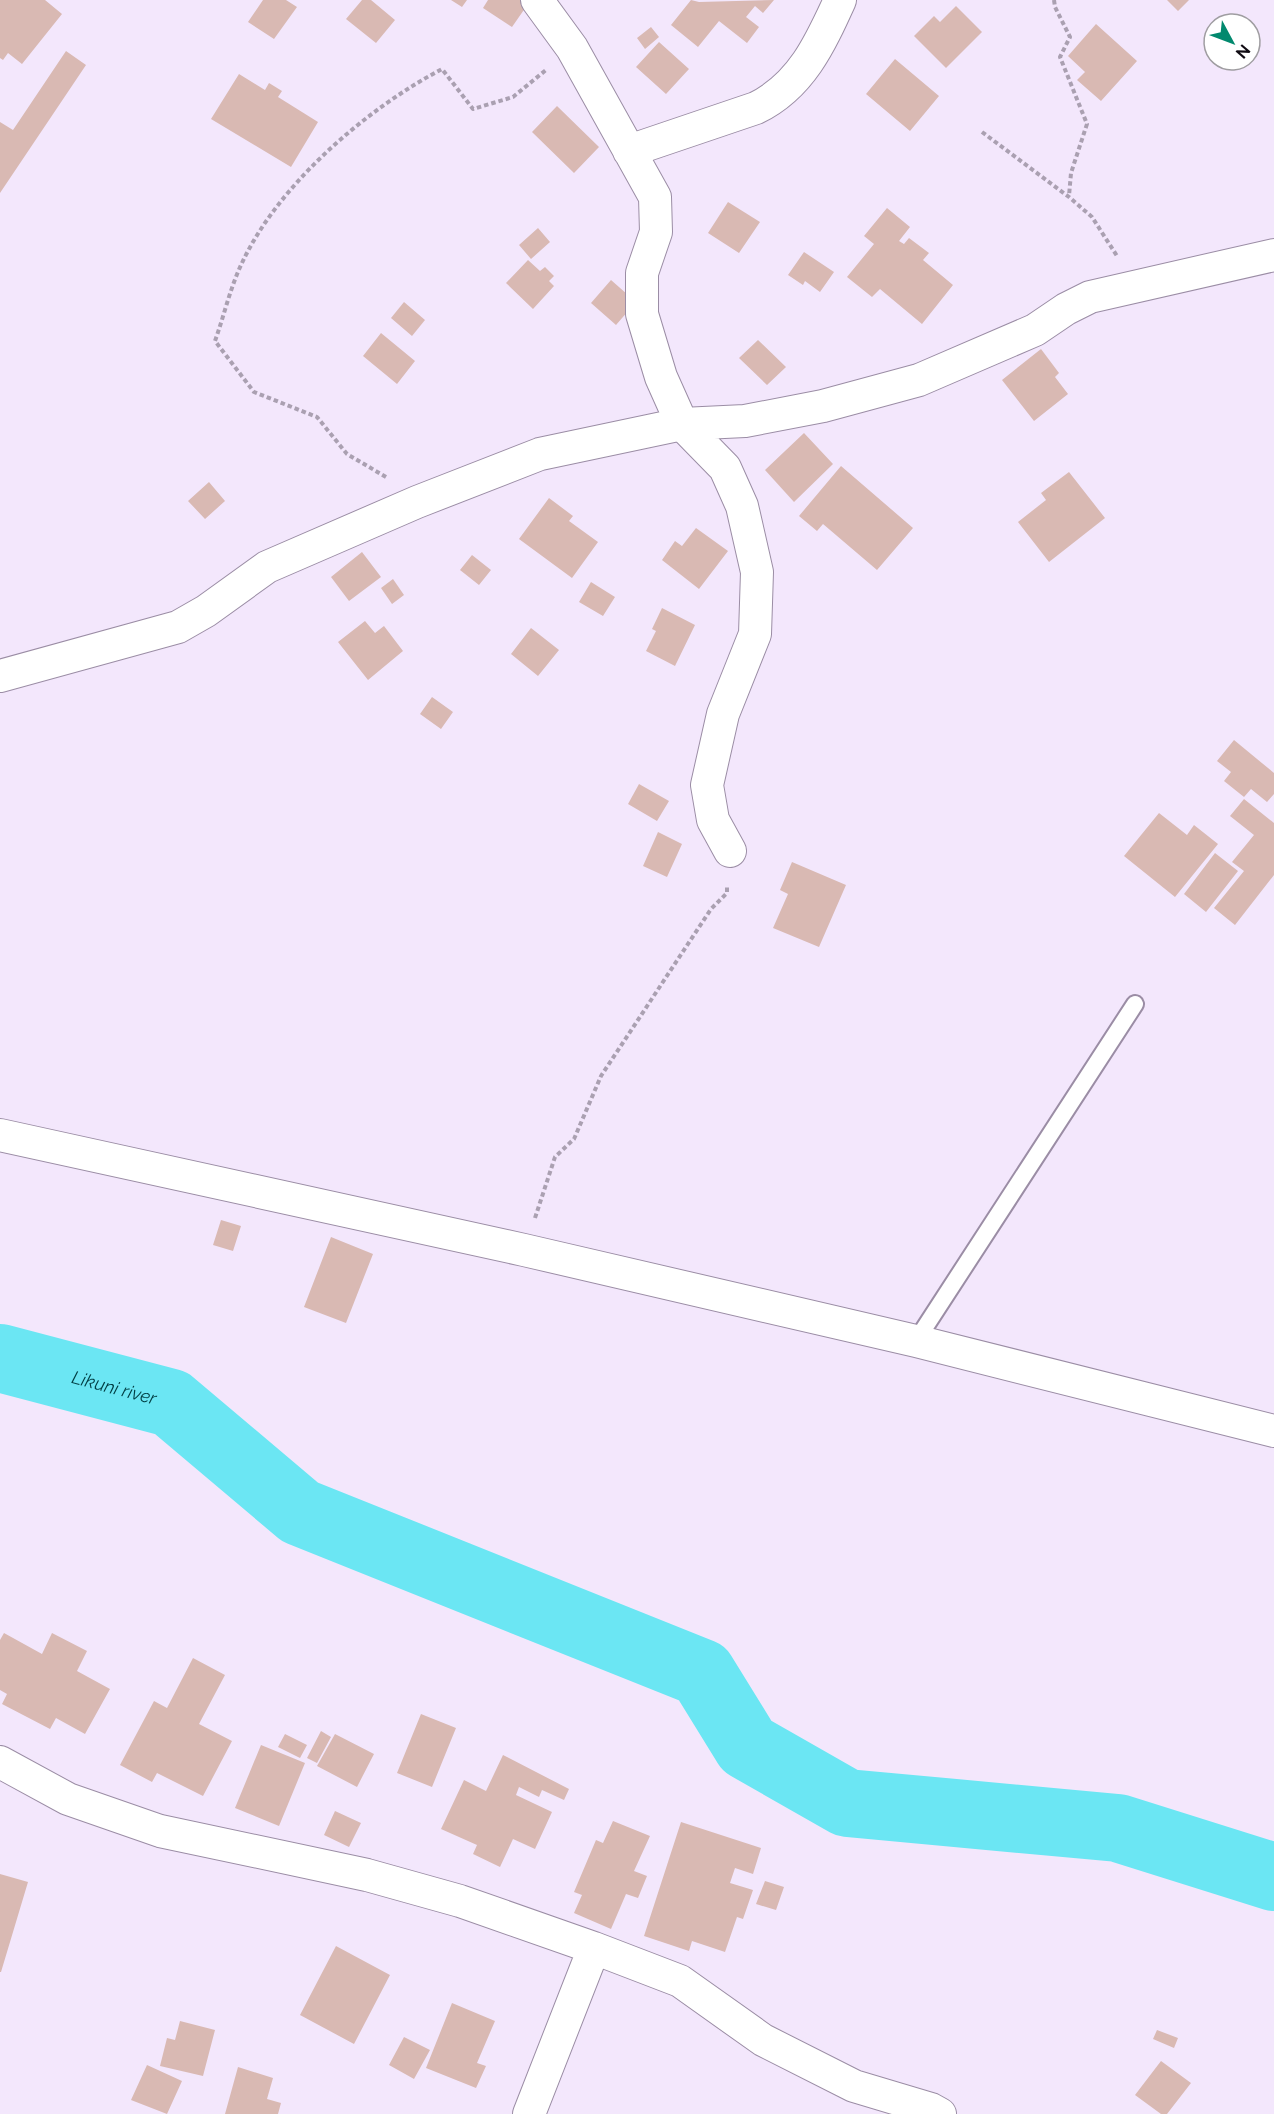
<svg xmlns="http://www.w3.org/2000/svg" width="1274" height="2114" font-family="Raleway,sans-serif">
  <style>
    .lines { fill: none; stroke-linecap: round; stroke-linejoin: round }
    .river { stroke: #6be6f3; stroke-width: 68 }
    .building { fill: #d9b9b3 }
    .lane-casing { stroke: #9b8da5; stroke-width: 20 }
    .street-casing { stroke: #9b8da5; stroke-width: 34 }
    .path { stroke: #aaa0b1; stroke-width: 4; stroke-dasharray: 4.5 3; stroke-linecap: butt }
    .lane { stroke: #fff; stroke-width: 16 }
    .street { stroke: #fff; stroke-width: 32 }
    .labels { text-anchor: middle; stroke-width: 5; stroke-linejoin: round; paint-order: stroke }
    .water-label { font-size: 18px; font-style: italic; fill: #003d42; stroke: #fff }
  </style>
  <rect width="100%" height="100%" fill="#f3e7fc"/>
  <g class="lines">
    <path class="river" id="s1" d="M0,1358L171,1403L300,1512L702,1673L747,1746L847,1803L1118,1828L1274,1877"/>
  </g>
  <path class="building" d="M0,0H45L62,14L22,64L8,53L3,60L0,58Z
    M263,0H286L297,7L274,39L248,22Z
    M362,0H371L395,20L376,43L346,19Z
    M451,0H467L462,7Z
    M488,0H523L528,4L512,27L483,8Z
    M691,0L699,2L774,0L763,13L755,6L746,17L759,27L747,43L719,21L698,47L671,25Z
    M1167,0H1189L1178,11Z
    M956,6L982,32L946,68L914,36L934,16L940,22Z
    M1096,24L1137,61L1101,101L1077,80L1085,72L1068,56Z
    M651,27L659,37L645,49L637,38Z
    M659,42L689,69L666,94L636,67Z
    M66,51L86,65L0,193V122L13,130Z
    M895,59L939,96L910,131L866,94Z
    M239,74L265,90L269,83L282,91L278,97L318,122L291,167L211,119Z
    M557,106L599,147L574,173L532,132Z
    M728,202L760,222L739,253L708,233Z
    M887,208L910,227L899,241L904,244L909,238L929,253L923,260L953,285L922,324L880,289L872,297L847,277L874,244L864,236Z
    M538,228L550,242L531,259L519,245Z
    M804,252L834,272L820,292L805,281L803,285L788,275Z
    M528,260L540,271L545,267L554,276L549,281L554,286L533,309L506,283Z
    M611,280L636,302L616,325L591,303Z
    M404,302L425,320L412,336L391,318Z
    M381,333L415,361L397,384L363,356Z
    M758,340L786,367L767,385L739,358Z
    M1041,349L1059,373L1055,377L1068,394L1034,421L1002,380Z
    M804,433L833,464L794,502L765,470Z
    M841,466L913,528L877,570L823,524L817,531L799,516Z
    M1069,472L1105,518L1049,562L1018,522L1046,500L1041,493Z
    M209,482L225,501L205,519L188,501Z
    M549,498L573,516L569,521L598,542L572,578L519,539Z
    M696,528L728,551L699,589L662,560L675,541L682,546Z
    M362,552L381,577L349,601L331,577Z
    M472,555L491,570L479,585L460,570Z
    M393,579L404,595L392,604L381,588Z
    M591,582L615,597L603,616L579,602Z
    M662,608L695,625L675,666L646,651L656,631L652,629Z
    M365,621L375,633L384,626L403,651L368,680L338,642Z
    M531,628L559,650L538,676L511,654Z
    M432,697L453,712L441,729L420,714Z
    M1234,740L1274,773V794L1267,802L1251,789L1244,797L1224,781L1231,772L1217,761Z
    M639,784L669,801L657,821L628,804Z
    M1244,799L1274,823V875L1235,925L1214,908L1244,871L1232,862L1254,835L1230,816Z
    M1159,813L1187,835L1194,825L1218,844L1175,897L1124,856Z
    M658,832L682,844L667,877L643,866Z
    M1215,853L1238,871L1206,912L1184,894Z
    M792,862L846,885L819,947L773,928L788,894L780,890Z
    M221,1220L241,1226L233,1251L213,1245Z
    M331,1237L373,1254L346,1323L304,1307Z
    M4,1633L42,1654L52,1633L87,1651L77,1671L110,1689L85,1734L56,1718L50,1729L2,1704L7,1694L0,1690V1640Z
    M193,1658L225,1675L199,1724L232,1741L203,1796L157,1773L152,1782L120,1765L154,1701L167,1708Z
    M421,1714L456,1728L432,1787L397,1773Z
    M321,1731L331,1737L317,1763L307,1758Z
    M285,1734L307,1745L300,1758L278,1747Z
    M335,1734L374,1754L357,1787L317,1766Z
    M261,1745L305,1763L279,1826L235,1808Z
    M503,1755L569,1789L564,1800L542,1790L539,1797L519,1787L516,1795L552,1812L535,1849L513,1839L500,1867L473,1854L477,1845L441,1829L464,1780L486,1791Z
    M335,1811L361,1823L349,1847L324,1835Z
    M613,1821L650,1836L634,1871L647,1876L638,1898L626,1894L611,1929L574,1913L582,1895L574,1892L596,1840L603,1843Z
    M681,1822L761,1848L753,1874L735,1868L730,1883L753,1890L743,1919L737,1917L725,1952L692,1941L689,1951L644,1936Z
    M0,1874L28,1882L1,1972H0Z
    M765,1881L784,1887L776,1910L756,1904Z
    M336,1946L390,1975L354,2044L300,2015Z
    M452,2003L495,2021L477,2063L486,2066L476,2088L426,2068Z
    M180,2021L215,2030L203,2076L160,2066L167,2038L175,2040Z
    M1157,2030L1178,2038L1174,2048L1153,2039Z
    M404,2037L430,2050L414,2079L389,2065Z
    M1161,2061L1191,2083L1167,2114H1161L1135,2095Z
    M147,2065L182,2081L167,2114L131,2100Z
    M238,2067L273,2078L267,2099L281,2103L278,2114H225Z"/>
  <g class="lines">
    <g class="lane-casing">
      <path id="lane" d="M916,1341L1135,1004"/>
    </g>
    <g class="street-casing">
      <path id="street" d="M537,0L572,48L655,197L656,232L642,273V314L661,377L682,424L725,468L742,506L757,572L755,634L723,714L707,785L713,820L730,851
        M629,151L756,108C801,86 820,44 840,0
        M0,676L178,627L206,611L267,567L417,502L540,454L682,424L745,421L823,406L919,380L1035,330L1066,309L1090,297L1274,255
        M0,1135L524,1250L916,1341L1274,1431
        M0,1762L68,1799L160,1831L367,1875L460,1901L594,1948L680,1981L763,2040L854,2086L931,2109L940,2114
        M529,2114L594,1948"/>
    </g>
    <path class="path" d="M1054,0L1055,7L1070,37L1060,57L1087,124L1071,173L1069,196
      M982,132L1069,197L1092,217L1117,256
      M386,477L347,454L317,417L254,392L215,341C224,316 230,288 242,263C278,185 366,109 442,69L473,109L513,97L546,70
      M535,1218L555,1157L574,1139L601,1076L711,909L727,893V886"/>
    <use href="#lane" class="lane"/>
    <use href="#street" class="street"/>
  </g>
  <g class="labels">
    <g class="water-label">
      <text dy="6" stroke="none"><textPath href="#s1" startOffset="118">Likuni river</textPath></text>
    </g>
  </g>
  <g transform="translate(1232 42) rotate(131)"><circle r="28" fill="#ffffff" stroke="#9f9da1" stroke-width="1.5"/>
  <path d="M0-4.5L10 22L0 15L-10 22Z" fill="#02896e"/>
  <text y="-9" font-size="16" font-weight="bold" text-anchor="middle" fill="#100b13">N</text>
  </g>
</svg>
